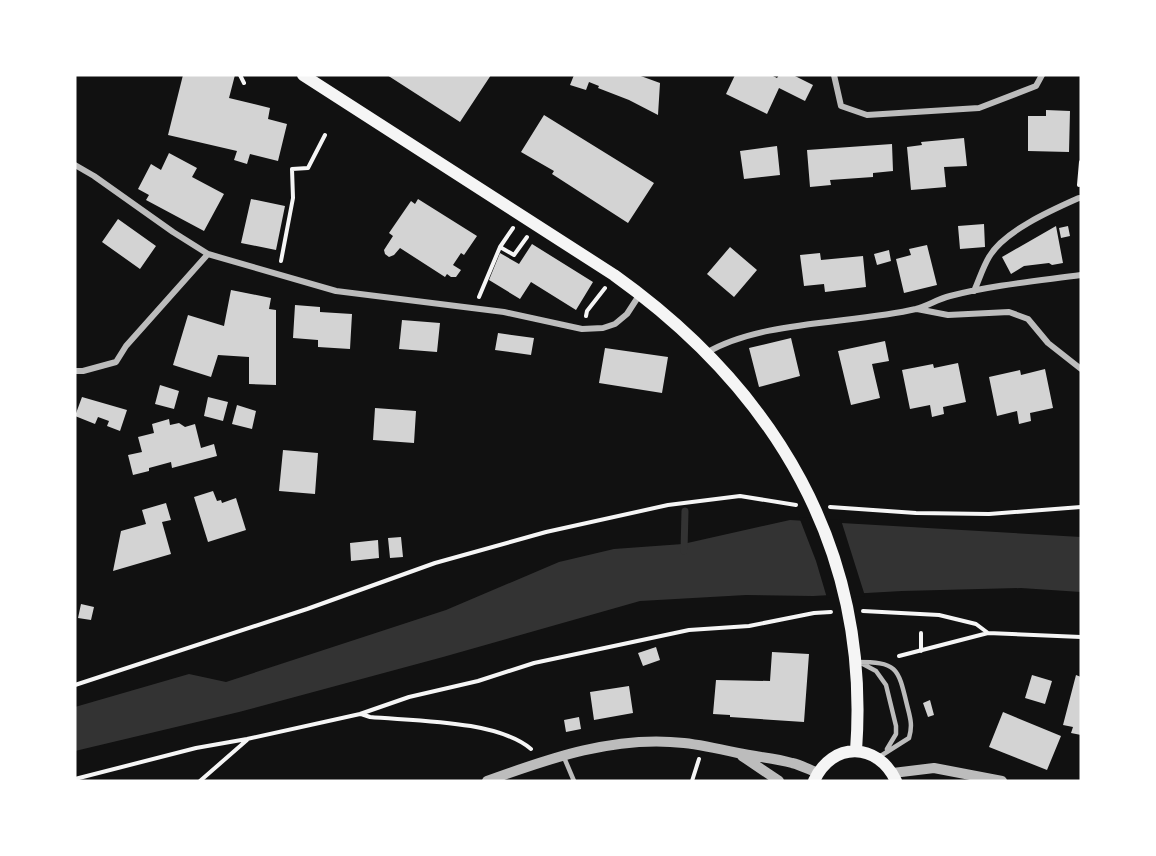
<svg xmlns="http://www.w3.org/2000/svg" width="1156" height="856" font-family="Raleway,sans-serif">
  <style>
    .water { fill: #333 }
    .pier { fill: #111 }
    .lines { fill: none; stroke-linecap: round; stroke-linejoin: round }
    .stream { stroke: #333; stroke-width: 7 }
    .building { fill: #d3d3d3 }
    .path { stroke: #f5f5f5; stroke-width: 4 }
    .service { stroke: #bcbcbc; stroke-width: 4.5 }
    .minor { stroke: #bcbcbc; stroke-width: 6 }
    .tertiary { stroke: #bcbcbc; stroke-width: 10 }
    .secondary { stroke: #f5f5f5; stroke-width: 12 }
  </style>
  <rect width="100%" height="100%" fill="#111"/>
  <path class="water" d="M790,520L1081,537V592L1021,588L902,591L813,596L746,595L640,601L443,657L239,712L75,751V707L189,674L226,682L446,610L559,562L614,549L683,544Z"/>
  <path class="pier" d="M799,517L841,520L865,596L827,598L816,561Z"/>
  <g class="lines">
    <path class="stream" d="M684,551L685,511"/>
  </g>
  <path class="building" d="M183,75H235L229,98L270,108L268,119L287,124L278,161L250,154L247,164L234,160L237,151L168,135Z
    M387,75H491L460,122Z
    M574,75H638L660,83L658,115L629,100L598,88L599,86L589,82L586,90L570,85Z
    M735,75H771L777,78L779,75H793L813,85L805,101L779,88L767,114L726,94Z
    M1046,110L1070,111L1069,152L1028,151V116H1046Z
    M544,115L654,183L628,223L552,174L554,171L521,152Z
    M964,138L967,166L944,167L946,187L911,190L907,147L922,145L921,142Z
    M892,144L893,171L873,173V177L830,180L831,185L810,187L807,150Z
    M777,146L780,175L744,179L740,151Z
    M169,153L197,168L192,177L224,194L204,231L146,200L149,195L138,189L151,164L161,170Z
    M251,199L285,206L276,250L241,243Z
    M418,199L477,236L464,255L461,253L453,265L461,270L456,277H451L447,274L445,277L400,248L394,255L389,257L385,254L384,250L393,236L389,233L411,201L415,204Z
    M118,219L156,246L140,269L102,242Z
    M984,224L985,247L960,249L958,226Z
    M1056,226L1063,263L1052,265L1049,263L1024,266L1011,274L1002,257Z
    M1068,226L1070,236L1061,238L1059,228Z
    M532,244L593,282L576,310L531,282L520,299L489,280L500,253L519,264Z
    M927,245L937,285L904,293L896,259L911,255L909,249Z
    M730,247L757,270L734,297L707,274Z
    M889,250L891,261L877,265L874,254Z
    M820,253L821,260L863,256L866,287L825,292L824,284L804,286L800,255Z
    M231,290L271,298L269,309L276,310V385L249,384V357L218,355L211,377L173,365L188,315L224,326Z
    M295,305L320,307V312L352,314L350,349L318,347V340L293,338Z
    M402,320L440,323L437,352L399,349Z
    M498,333L534,338L531,355L495,350Z
    M791,338L800,376L759,387L749,348Z
    M885,341L889,361L872,364L880,398L851,405L838,351Z
    M605,348L668,357L662,393L599,383Z
    M958,363L966,402L943,407L944,414L932,417L930,405L910,409L902,370L933,364L934,368Z
    M1045,369L1053,408L1030,413L1031,421L1019,424L1017,411L997,416L989,377L1020,370L1021,375Z
    M160,385L179,391L174,409L155,404Z
    M82,397L127,410L120,431L107,426L109,421L98,417L95,424L75,416Z
    M208,397L228,402L223,421L204,416Z
    M237,405L256,411L252,429L232,424Z
    M375,408L416,411L414,443L373,440Z
    M169,419L170,425L179,423L185,427L195,424L201,448L214,444L217,456L172,468L171,462L149,468V471L133,475L128,455L142,452L138,437L154,433L152,424Z
    M283,450L318,453L315,494L279,491Z
    M213,491L217,501L221,500L222,503L236,498L246,530L208,542L194,497Z
    M166,503L171,520L162,522L171,554L113,571L121,531L146,524L142,510Z
    M401,537L403,557L390,558L388,538Z
    M378,540L379,558L351,561L350,543Z
    M81,604L94,607L91,620L78,618Z
    M656,647L660,660L643,666L638,653Z
    M772,652L809,654L804,722L730,717V715L713,714L716,680L770,681Z
    M1032,675L1052,681L1045,704L1025,698Z
    M1076,675L1081,677V735L1071,733L1073,727L1063,725Z
    M629,686L633,713L594,720L590,692Z
    M930,700L934,715L928,717L923,703Z
    M1003,712L1061,736L1047,770L989,747Z
    M579,717L581,729L566,732L564,720Z"/>
  <g class="lines">
    <path class="path" d="M240,75L244,83
      M1079,185L1081,162
      M500,247L514,255L527,237
      M281,261L293,198L292,169L308,168L325,135
      M479,297L500,247L513,228
      M586,316L587,311L605,288
      M830,507L916,513L989,514L1081,507
      M863,611L939,615L976,624L988,633L1081,637
      M921,633V651
      M899,656L988,633
      M75,685L307,609L435,563L546,532L668,505L740,496L796,505
      M361,714L370,717C414,721 497,720 531,749
      M75,779L196,748L247,739L360,714L409,697L478,681L534,663L689,630L749,626L814,613L831,612
      M200,781L247,740
      M692,781L699,759"/>
    <path class="service" d="M856,662C897,662 898,667 907,705C910,717 913,725 909,738L879,757
      M861,663L876,671L886,685L896,726V734L887,749
      M563,755L574,781"/>
    <path class="minor" d="M834,75L841,106L867,115L979,108L1036,86L1042,75
      M75,165L94,176L173,232L208,254L336,291L504,312L582,329L603,328L615,324L627,314L640,294
      M974,291C979,280 983,267 989,257C1004,231 1052,210 1079,198
      M917,309L948,315L1009,312L1028,319L1048,343L1081,369
      M706,353C762,320 852,324 916,309C927,306 938,299 950,296C993,285 1037,281 1081,275
      M75,371H83L116,362L126,346L208,254"/>
    <path class="tertiary" d="M742,756L779,781
      M893,773L934,768L1002,781
      M487,781C550,758 616,735 684,743C702,745 720,749 738,753C756,757 775,758 792,763C801,765 810,770 818,773"/>
    <path class="secondary" d="M303,75L614,275C775,390 871,549 856,751
      M814,781C832,741 878,742 896,781"/>
  </g>
  <rect width="1156" height="856" fill="none" stroke="#ffffff" stroke-width="153"/>
</svg>
